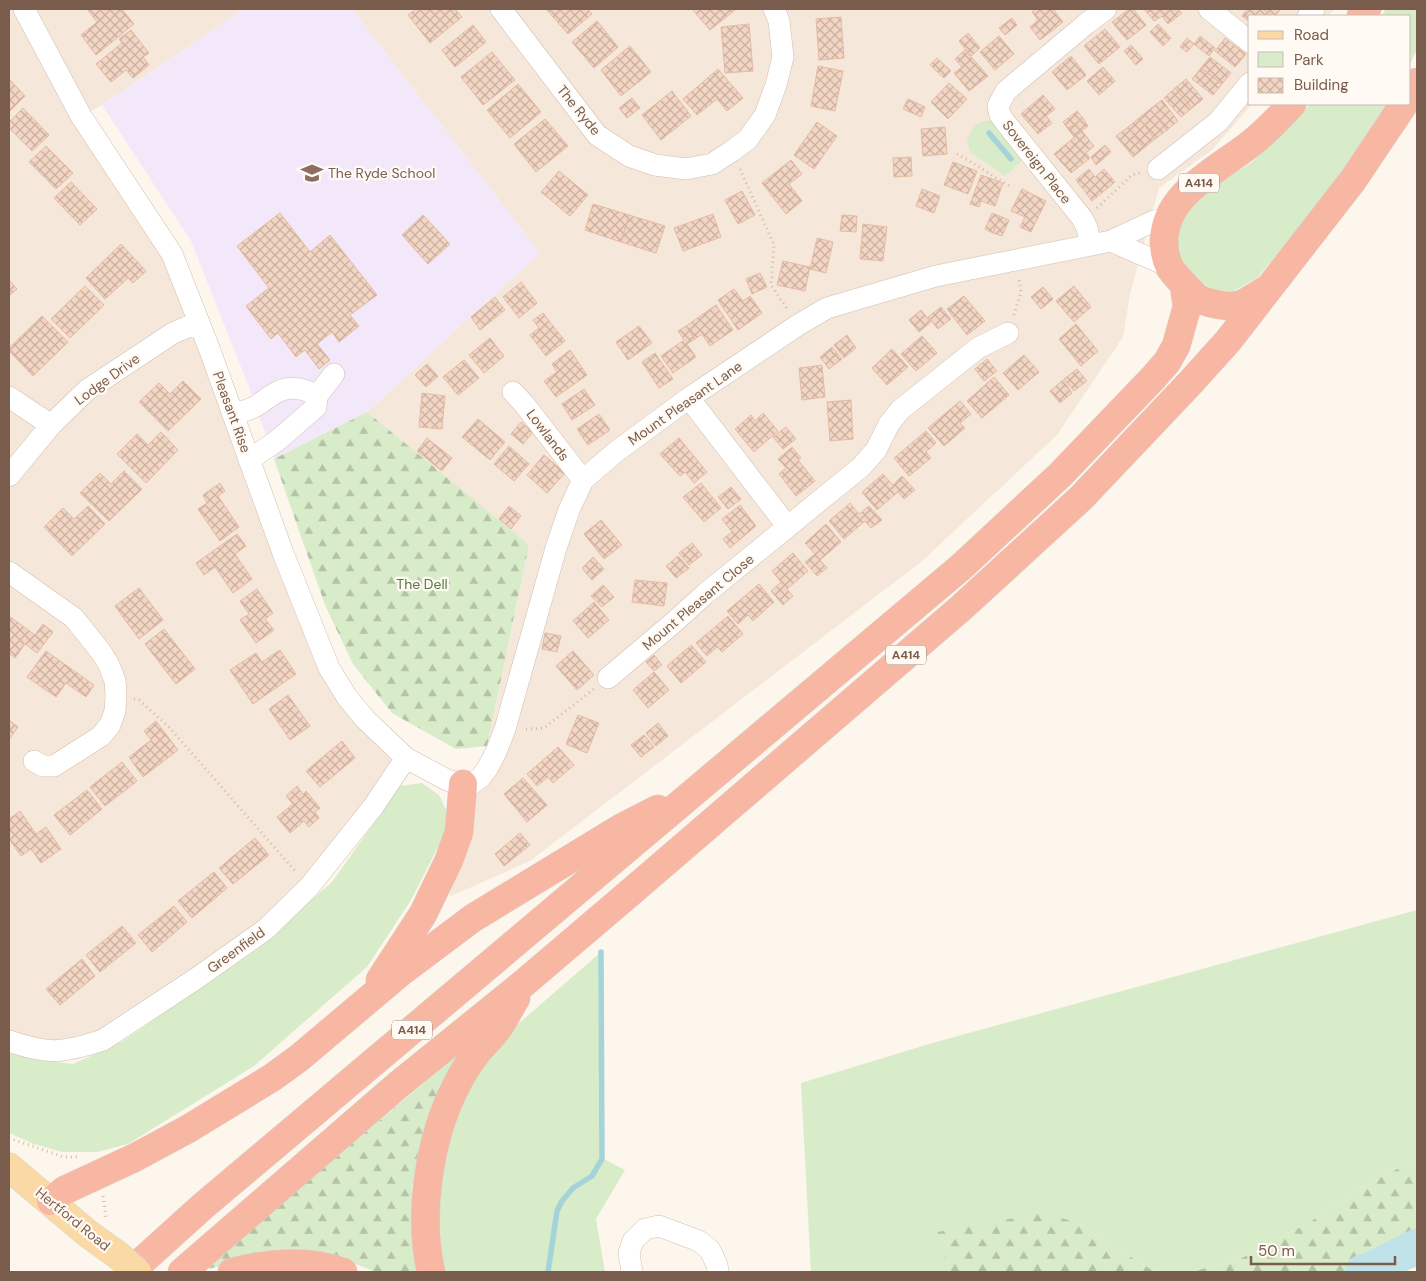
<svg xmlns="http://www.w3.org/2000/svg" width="1426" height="1281" font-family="'DM Sans',sans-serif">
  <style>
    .residential { fill: #f5e8da }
    .education { fill: #f3e8fa }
    .green { fill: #d8ecc9 }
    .forest { fill: url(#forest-firs) }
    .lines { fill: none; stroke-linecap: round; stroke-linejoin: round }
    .stream { stroke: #a5d3da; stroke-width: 5.5 }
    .river { stroke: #bfe3e8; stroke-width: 35 }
    .building { fill: url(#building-cross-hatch); stroke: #e6bba3 }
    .minor-casing { stroke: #d1beb0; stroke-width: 22 }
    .major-casing { stroke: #dad1cd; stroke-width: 29 }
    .highway-casing { stroke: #dad1cd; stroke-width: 29 }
    .path { stroke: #d9b8a5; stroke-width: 3; stroke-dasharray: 1 4; stroke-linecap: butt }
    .minor { stroke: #fff; stroke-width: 21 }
    .major { stroke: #fbd9a5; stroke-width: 28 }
    .highway { stroke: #f7b7a3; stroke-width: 28 }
    .major-bridge-casing { stroke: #dad1cd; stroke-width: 29; stroke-linecap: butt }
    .major-bridge { stroke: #fbd9a5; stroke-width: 28 }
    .labels { text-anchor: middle; stroke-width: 4.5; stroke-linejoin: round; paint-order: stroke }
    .shield { fill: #fffaf3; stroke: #a28b7f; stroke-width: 1 }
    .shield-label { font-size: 12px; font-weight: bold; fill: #7a5c4d }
    .street-label { font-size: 14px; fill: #7a5c4d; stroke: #fffaf3 }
    .education-label { font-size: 14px; fill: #785e54; stroke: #fffaf3; text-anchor: start }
    .park-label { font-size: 14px; fill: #537a41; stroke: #fffaf3 }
  </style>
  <defs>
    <pattern id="forest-firs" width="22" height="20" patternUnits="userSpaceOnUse" patternTransform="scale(1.25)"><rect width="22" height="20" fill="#d8ecc9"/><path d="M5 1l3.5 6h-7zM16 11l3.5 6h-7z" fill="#b4c2a5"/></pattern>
    <pattern id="building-cross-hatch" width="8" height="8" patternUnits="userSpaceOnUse" patternTransform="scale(1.25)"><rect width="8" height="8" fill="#f3d5c3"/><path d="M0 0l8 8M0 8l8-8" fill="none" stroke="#cab0a1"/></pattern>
  </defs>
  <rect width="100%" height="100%" fill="#fdf6ec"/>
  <path class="residential" d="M9,9H244L102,105L82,116L172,254L329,668L406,758L309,887L103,1040L9,1041Z
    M352,9H1335L1328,16H1250V104H1252L1212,150L1159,188L1130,294L1123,337L1057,435L921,562L530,861L449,897L487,746L529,546L367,412L540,253Z"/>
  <path class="education" d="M244,9H352L540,253L367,412L274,459L249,387L191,241L102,105Z"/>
  <path class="green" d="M1386,9H1417V50L1410,63V16H1381Z
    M1310,104H1387L1340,174L1298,230L1258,277L1233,292L1214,290L1195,280L1183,266L1176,247L1177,229L1191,206L1213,186L1251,163L1298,118Z
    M993,120L1023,160L1005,176L970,152L967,140C973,126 977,121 993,120Z
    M422,783L439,795L447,812L444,835L411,900L367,967L254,1066L128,1144L97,1152H62L34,1144L9,1133V1053L34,1059L73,1064L123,1041L251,953L332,882L400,786Z
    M1417,910V1159L1364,1186L1310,1222L1238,1260L1190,1272H1155L1075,1222L980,1225L938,1232L949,1272H811L801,1083L929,1044Z
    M601,952L602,1158L625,1170L596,1219L605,1272H441L439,1168L469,1086L510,1031Z"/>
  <path class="forest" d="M367,412L529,545L487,746L456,749L392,713L353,664L325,605L274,459Z
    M465,1048L435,1107L412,1187L416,1266L418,1272H376L325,1252L273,1254L203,1270Z
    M1417,1159V1267L1402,1272H1190L1238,1260L1310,1222L1364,1186Z
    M1044,1213L1075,1222L1155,1272H949L937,1232Z"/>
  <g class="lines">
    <path class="stream" d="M989,133L1011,159
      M548,1272L557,1211L562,1201L573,1188L592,1176L602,1159L601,952"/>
    <path class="river" d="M1362,1272L1374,1268L1417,1246"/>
  </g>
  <path class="building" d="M87,9H113L114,10L117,9H122L134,24L96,55L81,35L97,22Z
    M416,9H455L462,17L430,43L408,15Z
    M546,9H588L592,14L568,34Z
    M692,9H734L735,10L710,30Z
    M1036,9H1053L1063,22L1040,40L1030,27L1038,20L1032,12Z
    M1129,9H1133L1146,25L1127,40L1112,22Z
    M1144,9H1178L1182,13L1168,24L1162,16L1154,21Z
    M1247,9H1263L1273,16H1250V22L1242,16Z
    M1263,9H1281L1275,16H1273Z
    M841,17L844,58L819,60L816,19Z
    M1012,18L1017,25L1005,35L999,28Z
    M597,21L618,47L594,68L572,42Z
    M749,24L753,71L725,73L721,27Z
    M1158,24L1171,38L1163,46L1150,32Z
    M473,25L486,42L455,67L442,50Z
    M1105,29L1120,47L1099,64L1084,46Z
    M131,30L149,53L143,57L149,65L133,78L126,70L111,82L96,64L122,43L119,39Z
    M968,33L980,48L971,56L959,41Z
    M999,36L1014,54L995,70L980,52Z
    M1200,36L1215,48L1209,56L1194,44Z
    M1187,38L1194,44L1187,52L1180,47Z
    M1225,38L1246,54L1235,67L1215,51Z
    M1131,45L1143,59L1136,65L1124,51Z
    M630,46L651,72L621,96L601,70Z
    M965,50L988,76L969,91L954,73L962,67L955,59Z
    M492,52L515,80L483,105L461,77Z
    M1071,56L1086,75L1067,90L1052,72Z
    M1210,57L1231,73L1222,84L1201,68Z
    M937,58L951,71L944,78L930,65Z
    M818,66L843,71L835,111L811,106Z
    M1103,67L1115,81L1107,88L1095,74Z
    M1201,68L1222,84L1213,95L1192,79Z
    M718,69L743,98L727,111L717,99L697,115L683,99Z
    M1095,74L1107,88L1099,95L1087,81Z
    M9,79L25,96L9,112Z
    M1186,79L1203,99L1192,108L1175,88Z
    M949,83L967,99L948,119L931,102Z
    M518,84L541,112L510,138L487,110Z
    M1175,88L1192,108L1181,117L1164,98Z
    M672,91L691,116L661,140L642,115Z
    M1043,95L1055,109L1046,116L1052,123L1038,134L1021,114Z
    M632,98L640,108L627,118L619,108Z
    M908,99L925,107L921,117L903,109Z
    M1162,100L1178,121L1167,130L1150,109Z
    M23,108L49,135L32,151L9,128V122Z
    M1150,109L1167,130L1155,139L1139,118Z
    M1077,111L1083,118L1068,129L1063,122Z
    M1083,118L1088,126L1074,137L1068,129Z
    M1139,118L1155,139L1144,148L1128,127Z
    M545,119L568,146L536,172L514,144Z
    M817,122L837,136L814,169L794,155Z
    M945,127L947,154L923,156L921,129Z
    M1128,127L1144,148L1133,157L1116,136Z
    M1082,131L1094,146L1086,153L1090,158L1071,173L1054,154Z
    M1105,145L1111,152L1096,165L1091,157Z
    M46,146L73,173L56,189L29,162Z
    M911,157L912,176L894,177L893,158Z
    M791,160L802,174L789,184L802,201L786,214L762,183Z
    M953,162L977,171L968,194L944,185Z
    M1089,169L1095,177L1104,169L1115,182L1092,201L1076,180Z
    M559,171L588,195L570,216L541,192Z
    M981,175L1003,183L995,206L981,201L979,207L970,204Z
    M71,182L97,209L80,225L54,198Z
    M922,189L940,196L934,213L916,206Z
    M1022,189L1046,201L1031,232L1020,227L1025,217L1011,211Z
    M742,191L755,215L738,224L725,200Z
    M593,204L629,215L621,242L585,230Z
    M280,213L310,252L330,235L377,295L350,315L359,326L339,342L332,332L317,344L330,360L319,369L305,350L296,357L278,333L271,339L246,306L269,288L237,246Z
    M992,213L1000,216L993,233L985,229Z
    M713,214L721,237L683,251L674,228Z
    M423,215L450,244L428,264L402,235Z
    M629,215L665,226L656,253L621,242Z
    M842,215L857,216L856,232L840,231Z
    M1000,216L1009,220L1002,236L993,233Z
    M863,224L887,227L883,261L860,259Z
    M817,238L833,242L826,273L810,269Z
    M121,244L146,271L133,283L128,278L105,299L86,278Z
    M783,261L810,267L805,291L777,285Z
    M760,273L767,287L752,294L746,279Z
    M9,280L17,289L9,296Z
    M521,282L537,303L519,318L503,297Z
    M85,286L104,305L70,338L51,319Z
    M1074,286L1091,307L1074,322L1056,301Z
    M1043,287L1053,299L1041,309L1031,297Z
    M734,289L743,301L750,296L762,313L738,330L718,300Z
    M964,296L985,321L967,335L947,309Z
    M495,297L505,310L480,330L471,317Z
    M716,305L733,330L710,346L702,334L695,339L686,326Z
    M941,307L951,319L938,329L928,317Z
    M921,310L931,322L919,332L909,320Z
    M543,313L565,341L546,356L530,335L539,328L533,320Z
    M42,316L68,342L33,376L9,351V348Z
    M1076,324L1098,351L1081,366L1059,339Z
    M639,326L652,343L628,360L616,342Z
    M686,326L695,339L687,344L696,357L673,373L661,356L684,340L678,331Z
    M847,335L856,348L844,358L834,345Z
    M922,336L937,353L916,371L901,354Z
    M490,338L504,356L484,373L469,355Z
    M832,347L842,359L829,369L820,357Z
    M892,349L908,367L887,385L872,368Z
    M570,350L587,375L556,397L544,381L557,372L552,364Z
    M655,353L673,379L659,388L642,362Z
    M1024,355L1039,372L1018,390L1003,373Z
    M987,359L997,371L984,381L975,369Z
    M464,360L479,378L458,395L443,377Z
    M427,364L438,376L426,387L415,375Z
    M822,365L825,397L802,400L799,368Z
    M1077,369L1087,381L1074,391L1064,379Z
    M994,377L1009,395L982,418L967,401Z
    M1063,380L1072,393L1060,403L1050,391Z
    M183,381L201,399L168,431L139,402L159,383L170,394Z
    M584,389L595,405L572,420L562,404Z
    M422,393L445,396L442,429L419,427Z
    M851,400L853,439L830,441L827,402Z
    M960,401L971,414L960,423L965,428L944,446L928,428Z
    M763,413L778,431L754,452L735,429L751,415L755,421Z
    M599,414L610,430L588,445L577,429Z
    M478,419L505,442L490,460L462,437Z
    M521,422L533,432L523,444L511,434Z
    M786,427L796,439L783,449L773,437Z
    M926,431L936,443L926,452L931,458L909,476L894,458Z
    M161,432L178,450L146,483L117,454L137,434L148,445Z
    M427,438L452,458L442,471L417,451Z
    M679,438L707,472L694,483L685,472L680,476L660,454Z
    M509,446L529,464L514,481L494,464Z
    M792,447L801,458L798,460L815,481L796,496L779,474L786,468L778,459Z
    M544,455L565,473L547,493L527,475Z
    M124,471L142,489L109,521L80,493L100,473L111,484Z
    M883,474L893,485L902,476L915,490L904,499L898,492L877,510L862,492Z
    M220,483L225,491L218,496L239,527L220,541L198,509L207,503L203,495Z
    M701,483L721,508L704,522L683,497Z
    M731,487L741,499L728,509L718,497Z
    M850,503L859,514L869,506L882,520L871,528L865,521L844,539L829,521Z
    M740,505L756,526L730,548L723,539L732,532L722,519Z
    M88,506L105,524L72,556L44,527L63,508L74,519Z
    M509,506L521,516L511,529L499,519Z
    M601,520L622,545L604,559L584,534Z
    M826,524L841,542L820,560L827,568L817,576L805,562L815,554L805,543Z
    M237,534L246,546L235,554L252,579L233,593L215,567L204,575L196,563Z
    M692,543L702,555L689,565L679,553Z
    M793,553L808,571L787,589L793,596L783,605L771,591L781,582L772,571Z
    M678,556L689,568L676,578L666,566Z
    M593,557L604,569L592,580L582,568Z
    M635,580L667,583L664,606L632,602Z
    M759,584L774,602L753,621L748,615L738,624L727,611Z
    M603,585L614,597L602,607L591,596Z
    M139,588L163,620L139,639L115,606Z
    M257,589L273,613L265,619L274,630L256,643L240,620L249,614L240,601Z
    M594,602L609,620L588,638L573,621Z
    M9,616L35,635L43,624L53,632L37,653L25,644L15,658L9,653Z
    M728,616L743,634L722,652L717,647L707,656L696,643Z
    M164,629L195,669L176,684L145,644Z
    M545,633L561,636L557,652L542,649Z
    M691,645L706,662L681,683L667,666Z
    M280,650L296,674L253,704L230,670L256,653L262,662Z
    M46,651L94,685L86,697L66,683L56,697L27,677Z
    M573,651L594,675L577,690L556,666Z
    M654,655L662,665L654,671L646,662Z
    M654,672L669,690L648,708L633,690Z
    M288,695L310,726L290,740L269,709Z
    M578,715L599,723L587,753L566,744Z
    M9,720L18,727L9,740Z
    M156,721L178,750L143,777L129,757L151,740L144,731Z
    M658,723L668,736L656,746L646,733Z
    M644,735L654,747L641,757L631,745Z
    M342,741L355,758L320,787L306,771Z
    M558,747L574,765L553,783L548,777L537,786L527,774Z
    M122,762L137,781L105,806L90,787Z
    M523,778L547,805L527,822L504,794Z
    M297,786L303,794L306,791L320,808L315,812L319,818L309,827L304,821L290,833L277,817L293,804L286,796Z
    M87,790L102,809L70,835L54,815Z
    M20,811L36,834L46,827L61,849L41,863L31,849L21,856L9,839V819Z
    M520,833L530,845L504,866L495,854Z
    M255,838L269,855L233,884L219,868Z
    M214,872L227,888L192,918L178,901Z
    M174,906L187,922L152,952L138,935Z
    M122,926L136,943L100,972L86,955Z
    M82,959L95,976L60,1005L46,989Z"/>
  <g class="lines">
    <g class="minor-casing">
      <path id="minor" d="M24,9L81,116L172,254L209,348L283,553L329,668L347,697L365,719L406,758L447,780L463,784L473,783L481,777L487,769L496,752L505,729L556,548L569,510L583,480L617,451L689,398L798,325L827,308L936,276L1111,241L1154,221L1167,219
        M501,9L597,135L629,156L655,165L686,169L712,164L732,151L748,139L765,115L776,85L783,57L779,21L774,9
        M1209,9L1250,42
        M1308,16L1314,9
        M1158,169L1218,122L1250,83
        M1111,241L1170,267
        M1091,245L1087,228L1082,218L1005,122L1000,115L998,106L1006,91L1086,24L1106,9
        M513,392L524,404L583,480
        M317,396L334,374
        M9,397L51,425
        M689,398L787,526
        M233,415C240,412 249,410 256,406C261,403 267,398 272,395C287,385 303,387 317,396L316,407L278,440L249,460
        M9,476L51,425L87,390L173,333L199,322
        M9,572L74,618L101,652L109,665L115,681L116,695L115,711L110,725L101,736L54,766H43L34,761
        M608,678L673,623L705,594L861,467L876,450L889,424L900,410L978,348L1008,333
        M9,1041C50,1055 63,1053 103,1040L197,978L266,929L309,887L373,807L406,758
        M632,1272L629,1253L633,1241L645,1229L659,1226L699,1241L710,1250L717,1265L718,1272"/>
    </g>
    <g class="major-casing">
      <path id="major" d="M9,1167L87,1233L119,1256"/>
    </g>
    <g class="highway-casing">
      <path id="highway" d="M1361,16L1367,9
        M1410,94L1417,82
        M1266,290C1258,294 1247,303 1239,305C1229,308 1202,303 1195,296C1186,287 1177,278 1170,268C1166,260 1164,251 1164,242C1164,196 1212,173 1245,148C1262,136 1277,120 1292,104
        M380,980L423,914L449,860L459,832L463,784
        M51,1201L65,1190L134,1158L188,1129L273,1077L299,1058L401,972L473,918L621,828L658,809
        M130,1272L203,1206L961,567L1060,475L1153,378L1167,362L1176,346L1187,307L1184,285
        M182,1272L398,1085L524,983L632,891L961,608L1081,498L1191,382L1228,341L1353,180L1404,104
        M232,1272C268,1263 308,1259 343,1272
        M431,1272C418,1214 429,1139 456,1086C462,1074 470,1061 479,1050C486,1042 495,1034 501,1024C506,1016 511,1006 516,998"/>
    </g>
    <path class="path" d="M957,154C976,164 993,177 1012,187
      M740,169L774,245L771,285L788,310
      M1097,208L1132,175L1140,173
      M1014,315L1021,292L1019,280
      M134,699L139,700L169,727L296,872
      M526,729L544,728L594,689
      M9,1138L64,1157H80
      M103,1196L106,1218"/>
    <use href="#minor" class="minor"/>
    <use href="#major" class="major"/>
    <use href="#highway" class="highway"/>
    <g class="major-bridge-casing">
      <path id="major-bridge" d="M119,1256L137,1272"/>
    </g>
    <use href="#major-bridge" class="major-bridge"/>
  </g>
  <defs>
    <g id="school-bare" transform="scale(1.725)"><path d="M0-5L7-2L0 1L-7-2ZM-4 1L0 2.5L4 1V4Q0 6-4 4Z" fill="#8d6e63" stroke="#fffaf3" stroke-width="2.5" paint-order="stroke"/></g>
  </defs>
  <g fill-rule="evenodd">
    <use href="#school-bare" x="312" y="173"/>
  </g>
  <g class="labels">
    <g class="shield">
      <rect x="1179" y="173.5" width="40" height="19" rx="4"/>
      <rect x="886" y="645.5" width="40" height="19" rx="4"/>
      <rect x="392" y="1020.5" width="40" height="19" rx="4"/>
    </g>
    <g class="shield-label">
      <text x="1199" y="187">A414</text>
      <text x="906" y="659">A414</text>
      <text x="412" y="1034">A414</text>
    </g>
    <g class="street-label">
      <text transform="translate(579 110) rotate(51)" y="5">The Ryde</text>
      <text transform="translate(1037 162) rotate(52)" y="5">Sovereign Place</text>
      <text transform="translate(107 379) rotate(-36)" y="5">Lodge Drive</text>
      <text transform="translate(685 403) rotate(-35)" y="5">Mount Pleasant Lane</text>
      <text transform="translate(232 412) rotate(70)" y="5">Pleasant Rise</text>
      <text transform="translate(548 435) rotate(53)" y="5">Lowlands</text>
      <text transform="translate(698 602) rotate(-40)" y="5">Mount Pleasant Close</text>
      <text transform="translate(236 950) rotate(-36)" y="5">Greenfield</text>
      <text transform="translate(73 1219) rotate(39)" y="5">Hertford Road</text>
    </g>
    <g class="education-label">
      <text x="328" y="178">The Ryde School</text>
    </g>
    <g class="park-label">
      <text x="422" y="589">The Dell</text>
    </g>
  </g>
  <rect width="1426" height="1281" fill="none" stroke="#7a5c4d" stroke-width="20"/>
  <rect x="1248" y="15" width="162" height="90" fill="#fffaf3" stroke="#cabbb1"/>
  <rect x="1258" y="31" width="25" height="8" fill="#fbd9a5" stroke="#cabbb1"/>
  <text x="1294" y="40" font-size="15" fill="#7a5c4d">Road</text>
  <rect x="1258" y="52" width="25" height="15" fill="#d8ecc9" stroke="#cabbb1"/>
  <text x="1294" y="65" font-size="15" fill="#7a5c4d">Park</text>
  <rect x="1258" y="78" width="25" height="15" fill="url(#building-cross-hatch)" stroke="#cabbb1"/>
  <text x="1294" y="90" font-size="15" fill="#7a5c4d">Building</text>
  <path d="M1251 1256v8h144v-8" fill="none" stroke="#7a5c4d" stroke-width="2.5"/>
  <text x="1258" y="1256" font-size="15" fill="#7a5c4d" stroke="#fffaf3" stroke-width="4" paint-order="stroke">50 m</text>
</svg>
